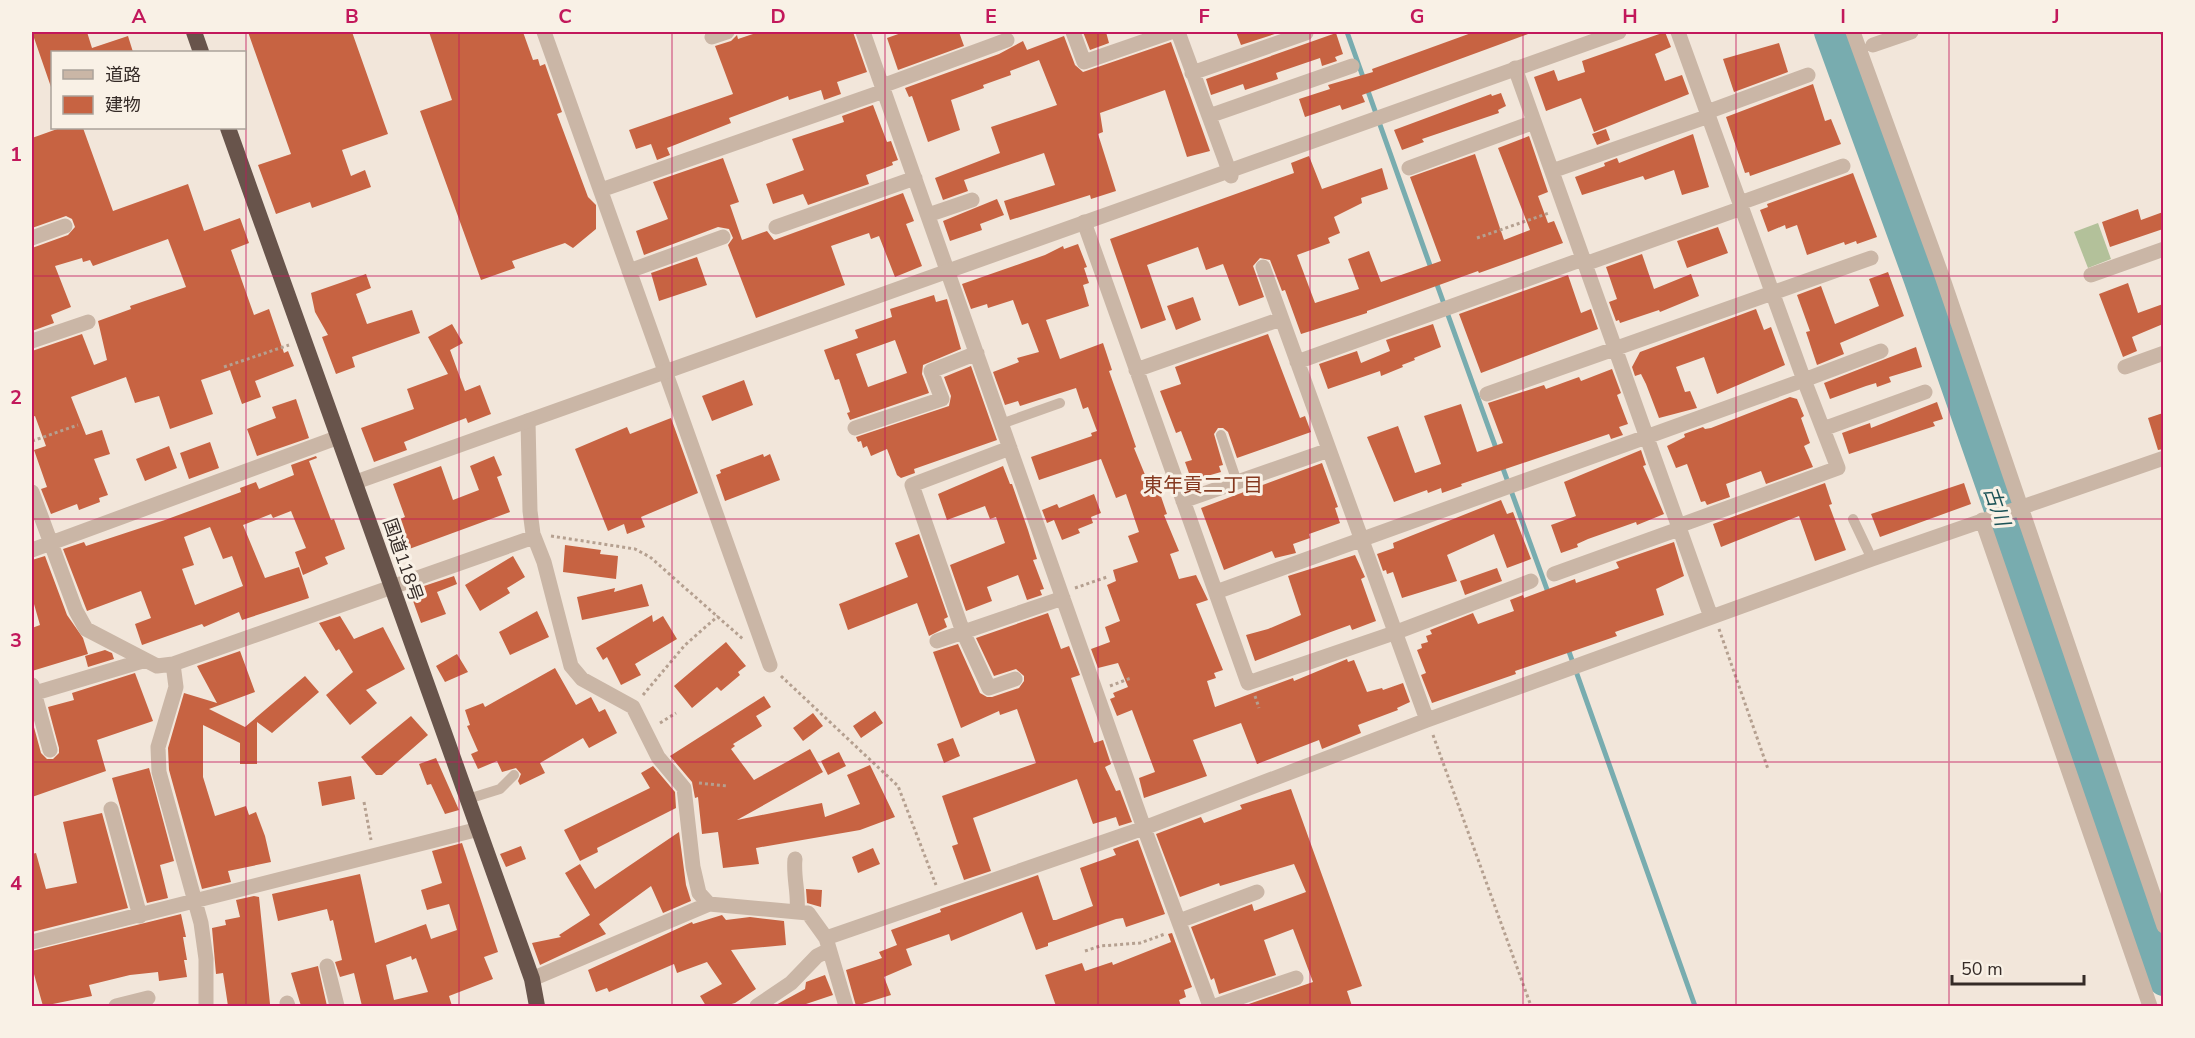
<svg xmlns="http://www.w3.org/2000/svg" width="2195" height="1038" font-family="'Nunito Sans','Noto Sans JP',sans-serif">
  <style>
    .green { fill: #b3c19a }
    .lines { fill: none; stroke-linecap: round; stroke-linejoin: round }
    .stream { stroke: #78acaf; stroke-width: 5 }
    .river { stroke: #78acaf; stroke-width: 32 }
    .building { fill: #c76342; fill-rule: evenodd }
    .path { stroke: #b5a090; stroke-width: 3; stroke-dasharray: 3 3; stroke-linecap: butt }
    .service { stroke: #cab6a6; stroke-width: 10 }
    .minor { stroke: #cab6a6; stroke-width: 15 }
    .tertiary { stroke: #cab6a6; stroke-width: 15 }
    .trunk { stroke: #68544b; stroke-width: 16 }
    .grid { fill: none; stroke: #c2185b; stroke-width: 1.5; stroke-opacity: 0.55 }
    .labels { text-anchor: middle; stroke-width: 6; stroke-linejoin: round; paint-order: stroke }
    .street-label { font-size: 18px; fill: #352b27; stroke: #f9f1e6 }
    .neighbourhood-label { font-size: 20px; fill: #85381f; stroke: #f9f1e6 }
    .water-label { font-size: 20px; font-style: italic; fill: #1c5357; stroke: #f9f1e6 }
    .neatline { fill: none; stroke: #c2185b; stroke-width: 2 }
    .grid-label { font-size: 20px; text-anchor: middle; font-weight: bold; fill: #c2185b }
  </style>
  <rect width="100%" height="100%" fill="#f2e6da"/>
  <path class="green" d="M2098,223L2111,259L2088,268L2074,232Z"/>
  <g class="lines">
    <path class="stream" d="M1347,32L1432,271
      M1435,279L1497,451
      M1501,463L1549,595
      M1567,646L1695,1006"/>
    <path class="river" d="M1830,32L1919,277L2164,980"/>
  </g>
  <path class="building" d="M32,32H87L92,48L128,36L133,52H52L51,87Z
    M248,32H352L388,134L342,150L351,176L365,170L371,187L312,208L310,202L276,214L258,165L291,154Z
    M429,32H523L533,60L538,59L540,66L545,64L562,112L557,114L588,197L596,205V229L573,248L565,243L512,261L515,268L481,280L420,111L452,100Z
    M759,32H853L867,72L837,82L841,94L824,100L821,90L789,100L788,96L729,118L731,123L667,148L670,155L657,160L651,144L636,149L629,130L733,94L715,46L731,41L737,35L738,39Z
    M904,32H959L964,46L898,70L887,38Z
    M1083,32H1106L1109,43L1090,50Z
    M1236,32H1281L1241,45Z
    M1474,32H1528V34L1362,95L1365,102L1342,110L1340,105L1305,117L1299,99L1330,89L1328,85L1373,72L1372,69Z
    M1665,32L1671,47L1655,54L1665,81L1682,75L1689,94L1594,132L1581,98L1546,111L1534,77L1554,70L1558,81L1585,72L1582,61Z
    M1336,33L1343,54L1335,57L1337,61L1322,66L1320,58L1276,73L1278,79L1245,90L1243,84L1211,95L1206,79Z
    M1064,36L1075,65L1083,72L1171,42L1210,151L1187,157L1165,90L1100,113L1103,132L1098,134L1116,191L1091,199L1090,195L1010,220L1004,201L1055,185L1044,153L964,180L968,191L943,200L935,178L1000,153L991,127L1057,105L1039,60L1010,71L1011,75L983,85L984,88L951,100L960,130L928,142L912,96L909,97L905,88L999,54L1023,41L1027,50Z
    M1779,43L1788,72L1734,92L1723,59Z
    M1813,84L1825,121L1831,119L1841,144L1750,176L1749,172L1745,173L1726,117Z
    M1501,93L1506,106L1498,110L1499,113L1422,139L1424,142L1402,150L1394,130L1491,94L1492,96Z
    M873,105L887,142L891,141L898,160L892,162L893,165L866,175L869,184L808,205L803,194L773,204L766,184L804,170L792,139L844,122L842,116Z
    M60,128H83L113,211L188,184L204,231L240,218L249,243L231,250L254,315L269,309L284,353L288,351L294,366L255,381L261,397L242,404L230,370L201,380L213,414L170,429L159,396L135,403L126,377L71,397L86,435L102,430L110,454L94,459L108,495L99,498L100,502L79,510L77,504L51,514L41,489L47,487L34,450L46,446L35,416L32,417V351L82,334L94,365L107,360L98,321L131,309L130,306L186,287L168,239L93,266L90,260L83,262L82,258L55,266L71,307L51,315L54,323L32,331V248L68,235L75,227L72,219L66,216L32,228V138Z
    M1606,129L1610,140L1597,145L1592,134Z
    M1693,134L1709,187L1682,195L1674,170L1645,180L1643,176L1582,195L1575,177L1605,166L1604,163L1617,158L1619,163Z
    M1529,136L1548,192L1538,196L1548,223L1554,221L1563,243L1479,273L1478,271L1367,311V313L1301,334L1285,290L1282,291L1270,260L1260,258L1253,266L1264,297L1239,306L1223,264L1206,270L1198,247L1147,265L1166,320L1141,329L1110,239L1294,173L1291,163L1309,156L1322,189L1382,168L1388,189L1361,198L1362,203L1334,217L1340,233L1328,238L1330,243L1297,255L1315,303L1359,289L1348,259L1369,251L1381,282L1441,261L1410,177L1475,154L1504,240L1530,230L1498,148Z
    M723,158L739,202L730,205L742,240L767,231L774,240L903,193L914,221L906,224L922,266L895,277L879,236L871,239L869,233L831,246L845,285L756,318L728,245L733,238L729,229L718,227L644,255L636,231L668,219L653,182Z
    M1853,173L1877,237L1857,244L1856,241L1845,245L1844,242L1807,255L1797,225L1786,229L1785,225L1768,232L1760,210L1768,207L1767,204Z
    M997,199L1004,215L980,224L982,230L950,241L943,221Z
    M2138,209L2141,220L2163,212V229L2110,247L2102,222Z
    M1718,227L1728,253L1687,268L1677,241Z
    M1078,244L1087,267L1084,268L1089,283L1083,285L1089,306L1046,320L1060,359L1103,343L1112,370L1109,371L1136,447L1134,448L1148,482L1155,479L1167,514L1164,515L1179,551L1170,554L1179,579L1196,575L1208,600L1196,604L1223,670L1214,673L1216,678L1207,681L1215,707L1293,678L1294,681L1347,659L1348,662L1354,660L1367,692L1382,688L1383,690L1403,683L1410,702L1397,708L1398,710L1358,725L1361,733L1322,749L1319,740L1257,764L1241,723L1193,740L1207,776L1144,798L1139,778L1155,772L1132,710L1117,716L1110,699L1115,697L1113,693L1128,687L1118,663L1098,668L1091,649L1110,642L1105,627L1120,621L1107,585L1116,581L1113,570L1138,562L1128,536L1139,532L1126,494L1116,498L1101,459L1039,480L1031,457L1092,436L1091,433L1097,431L1088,407L1083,409L1076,388L1020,406L1018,401L1005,405L993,372L1019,362L1017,358L1039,352L1028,323L1022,325L1013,300L988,308L987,304L971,309L962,284L1045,255L1063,246L1064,249Z
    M1642,254L1654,289L1691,274L1699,296L1660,312L1659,310L1620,323L1619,320L1616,321L1609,302L1617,299L1606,267Z
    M697,257L707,285L659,301L651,273Z
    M1888,272L1904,316L1840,343L1844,354L1817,365L1806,332L1810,331L1797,295L1821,286L1835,324L1879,306L1869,279Z
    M366,274L371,288L356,294L367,324L412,310L420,333L352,357L355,367L336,374L322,337L328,335L315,312L311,293Z
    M1568,275L1581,313L1591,309L1598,329L1481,373L1459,314Z
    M2128,283L2138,313L2163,304V324L2132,337L2137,351L2123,357L2099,294Z
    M934,295L936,302L947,299L961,349L923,365L922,374L929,393L850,420L847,413L850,412L839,379L835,380L824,350L858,338L855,330L892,317L890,309ZM895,340L907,373L868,387L856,354Z
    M1193,297L1201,320L1176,330L1167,306Z
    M1756,309L1764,330L1771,327L1785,365L1717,394L1704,357L1676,367L1685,392L1690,391L1697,408L1659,418L1646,384L1641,374L1635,376L1632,367L1640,352Z
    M452,324L463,343L450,350L465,391L480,385L491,414L468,423L466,418L427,433L404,442L407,450L374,462L361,428L414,409L407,389L448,374L428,337Z
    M1433,324L1441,347L1414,358L1415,360L1402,365L1403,367L1381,376L1380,371L1328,389L1319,364L1357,351L1361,363L1390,351L1386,340Z
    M1268,334L1300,418L1305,416L1311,432L1237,458L1228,432L1223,428H1218L1214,434L1223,465L1219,466L1221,472L1200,478L1199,473L1190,476L1185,462L1192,460L1181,431L1176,433L1160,391L1181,384L1175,367Z
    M1916,347L1922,367L1889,377L1891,382L1877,387L1876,383L1866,386L1830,399L1824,383Z
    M971,366L997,440L914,469L915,473L901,478L897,475L887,449L871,456L867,446L863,448L861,441L858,442L856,437L949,406L951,396L944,377Z
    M1612,369L1621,393L1617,395L1628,424L1619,427L1623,435L1611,439L1609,434L1461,484L1462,486L1442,493L1441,488L1428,493L1427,490L1394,502L1367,437L1398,426L1415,473L1441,464L1424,416L1461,404L1477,452L1503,443L1488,403L1544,385L1546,389L1579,377L1581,381Z
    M744,380L753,405L712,421L702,396Z
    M1790,397L1797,399L1804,416L1801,418L1810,443L1804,446L1813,467L1766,484L1761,471L1726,484L1730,497L1707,505L1705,501L1701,502L1687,464L1676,468L1667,446L1685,437L1684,434L1703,427L1705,429L1711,428Z
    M296,399L309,438L257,456L247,429L276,418L272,407Z
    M1937,402L1943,419L1933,422L1935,426L1849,454L1842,433L1870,423L1871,428Z
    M2163,413V449L2158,450L2148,418Z
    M671,418L698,493L641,517L645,527L627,534L624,524L608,531L575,449L627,427L630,434Z
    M210,442L219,468L189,479L180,453Z
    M169,446L177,468L145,481L136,459Z
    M1641,450L1646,465L1643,466L1664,514L1637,525L1636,522L1588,539L1577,544L1578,547L1561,553L1551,525L1576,516L1564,482Z
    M763,454L764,457L770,454L780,480L725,501L716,475L721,473L720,470Z
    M316,456L317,458L309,461L331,520L334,519L345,549L325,557L328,564L303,575L295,552L306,548L291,511L273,518L271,514L243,525L265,578L299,567L309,598L242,620L239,612L204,627L202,624L142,645L135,624L151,618L141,591L87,611L63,549L84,542L86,546L165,520L241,492L240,488L256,482L259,489L294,475L291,465ZM210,527L223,559L232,556L243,586L195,605L182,569L194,565L184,537Z
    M494,456L502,475L497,477L510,512L401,552L391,523L405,517L393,484L441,466L453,500L479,490L470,466Z
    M1322,463L1338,507L1335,508L1340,523L1309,534L1310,538L1293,544L1296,553L1275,558L1272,551L1224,570L1201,508Z
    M1003,466L1010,484H1012L1028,530L1037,559L1033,560L1044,589L1040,590L1042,595L1027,600L1018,575L987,587L992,601L966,611L950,565L1005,543L996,517L990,519L985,506L947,520L938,494Z
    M1825,483L1832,504L1829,505L1846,550L1815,561L1799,516L1721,547L1713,524Z
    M1964,483L1971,504L1880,537L1871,514Z
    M1094,494L1101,513L1091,517L1093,523L1078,529L1080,533L1062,540L1054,520L1047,523L1042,510L1057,504L1059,508Z
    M1501,500L1507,514L1513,512L1531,559L1507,568L1494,534L1447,555L1457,581L1402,598L1393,572L1387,574L1386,570L1383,571L1377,554L1394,548L1393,543Z
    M919,534L948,617L944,619L947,627L929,636L917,603L848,630L839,604L908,577L895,543Z
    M1674,542L1684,576L1656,589L1664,615L1615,632L1617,636L1515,671L1516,674L1432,703L1421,675L1426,673L1417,650L1422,648L1421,644L1428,642L1426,636L1432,634L1430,630L1473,613L1478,624L1514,611L1510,600L1523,595L1524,598L1575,579L1576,583L1619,568L1616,562Z
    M565,545L601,550L600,554L618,556L616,579L563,572Z
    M1355,555L1365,577L1361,579L1376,621L1352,630L1350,625L1328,633L1255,661L1246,635L1268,629L1301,615L1288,576Z
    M45,556L67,615L83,638L88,654L32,671V628L40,625L32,597V560Z
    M513,556L525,577L507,588L510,593L480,611L465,585Z
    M1497,568L1502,581L1465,595L1460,581Z
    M454,576L457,584L437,592L446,614L421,623L412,598L426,593L424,586Z
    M642,584L649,606L582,620L577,597L615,588L614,592Z
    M537,611L549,637L510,655L499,632Z
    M1048,613L1061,649L1069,646L1080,675L1071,678L1094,743L1103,740L1111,764L1105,767L1116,791L1120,790L1132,822L1119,826L1116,817L1093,824L1077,779L973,818L991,871L964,880L952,846L958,844L942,796L1036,763L1017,709L1000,715L999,711L961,728L933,652L958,644L980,693L987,697H992L1019,688L1024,681V676L1016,669L994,676L976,638Z
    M652,615L653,622L663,616L677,639L635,664L641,675L621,685L607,657L603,660L596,648Z
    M340,616L354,639L383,627L405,669L366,690L377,703L350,725L326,695L353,672L339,649L336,651L319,623Z
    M726,642L746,666L738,672L740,675L721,691L717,687L692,708L674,686Z
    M105,650L112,653L114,659L88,667L85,656Z
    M240,651L255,692L209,709L245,727L305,676L319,692L272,733L257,722V764H240V743L203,725V777L215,816L246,806L249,815L256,812L265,836L271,862L228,871L231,882L202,889L169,770L168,748L184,693L217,703L197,666Z
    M457,654L468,672L445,682L436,666Z
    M555,668L576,705L591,697L599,712L605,709L617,733L589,748L583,738L540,763L545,773L520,785L518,781L521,774L516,768L502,772L497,761L478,769L471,754L478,751L467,726L470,725L465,710L483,703L485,707Z
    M135,673L153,721L97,740L106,771L32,797V720L41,753L47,759H53L59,753V748L48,707L74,700L72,693Z
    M764,696L771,707L756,716L762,726L733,744L735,746L731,749L754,780L810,749L823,772L737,820L822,803L825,817L860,804L847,775L870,765L895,817L860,830L756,848L759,864L723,868L718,832L702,834L698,797L695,798L692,782L670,756Z
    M875,711L883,723L861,738L853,726Z
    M813,713L823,726L803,741L793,728Z
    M411,716L428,735L382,775H376L361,757Z
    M953,738L960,756L944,763L937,744Z
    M839,752L846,766L828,775L821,761Z
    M436,758L459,810L445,814L431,784L427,785L419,764Z
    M653,766L675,792L676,808L597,848L598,852L580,861L564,830L650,788L641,773Z
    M149,768L174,861L160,865L168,898L147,903L112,778Z
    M351,776L355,799L322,806L318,782Z
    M1291,789L1362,986L1347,991L1352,1006H1243L1313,982L1293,929L1264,940L1276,975L1219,994L1214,978L1211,980L1191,927L1252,904L1254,911L1306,892L1294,864L1220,886L1219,883L1180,897L1156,834L1201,817L1204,823L1242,809L1240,805Z
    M102,813L128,908L32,932V854L36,853L46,889L77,883L63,822Z
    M679,832L686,885L691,901L663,913L651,886L599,924L606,934L540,965L532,943L561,937L559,935L590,915L565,873L580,864L595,889Z
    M1138,840L1165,914L1126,927L1123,918L1116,919L1048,943V946L1036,950L1022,912L951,941L949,934L906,949L912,965L884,977L891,995L856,1006L846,970L882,958L879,952L897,945L891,930L941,912L940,909L1038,875L1053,920H1056L1093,906L1080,868L1116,855L1113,849Z
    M462,843L498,952L484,957L493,979L449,996L452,1006H362L354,973L340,977L335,962L342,960L333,920L330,921L327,909L278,921L272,894L360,874L375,943L426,924L431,939L457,930L449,904L427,910L421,890L442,883L432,851ZM411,956L412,960L416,958L428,992L394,1000L386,965Z
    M521,846L526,859L506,867L500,854Z
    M873,848L880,864L858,873L852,857Z
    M806,889L822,890L821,907L807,903Z
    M254,896L259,897L270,1004L228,1006L223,973L216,974L212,928L226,925L225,920L240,917L236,900Z
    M181,914L186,937H183L187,960H184L187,977L159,981L158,972L130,975L89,985L92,996L43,1006L32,967V951Z
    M722,915L726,920L750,917L784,921L786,945L731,950L756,989L735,1003L725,1006H706L700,996L722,984L707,962L677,973L674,964L609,992L607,988L596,992L588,970L692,922L693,924Z
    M1172,933L1192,987L1184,990L1186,997L1179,1000L1181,1006H1056L1045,975L1082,963L1085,971L1112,962L1113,965L1171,942L1168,934Z
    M318,966L327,1006H301L291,973Z
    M825,975L833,995L800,1006H774L805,989L806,982Z"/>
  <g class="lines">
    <path class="path" d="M2161,32L2164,38
      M1477,238L1549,213
      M224,367L289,345
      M32,441L78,425
      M551,536L635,549L650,557L744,640
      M1075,588L1107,577
      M1719,629L1768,769
      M781,676L898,786L936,885
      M1110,686L1131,678
      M643,695L685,645L718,616
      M1255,696L1259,708
      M660,723L676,713
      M1433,735L1531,1006
      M699,783L727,786
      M364,802L371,840
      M1085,951L1100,946L1140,943L1165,934"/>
    <path class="service" d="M1001,424L1060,403
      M1221,435L1237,482
      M1853,519L1872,559
      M468,799L500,789L514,775"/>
    <path class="minor" d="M544,32L770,665
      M863,32L1144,828L1210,1006
      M1073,32L1084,62L1171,32
      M1178,32L1231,176
      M1853,32L1942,276L2164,926
      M712,37L727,32
      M1873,45L1911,32
      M1515,68L1711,617
      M1192,73L1306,33
      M882,86L1007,40
      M1707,112L1808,75
      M1209,116L1352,66
      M1409,168L1534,122
      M1552,171L1709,116
      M601,190L884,91
      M1740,203L1843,166
      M928,215L972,200
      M1084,222L1248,683L1394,633L1531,581
      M776,227L915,178
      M32,238L65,226
      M1585,264L1742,208
      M1263,267L1427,720
      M629,271L723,237
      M2091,275L2164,249
      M32,341L88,322
      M1297,362L1583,259
      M2125,367L2164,353
      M1136,370L1281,319
      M1487,394L1871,258
      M528,421L530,511L533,534L544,562L571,666L582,679L633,707L658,757L684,788L693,867L699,893L709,904L808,913L826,938L846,1006
      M855,428L942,399L931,371L977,353
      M1823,429L1925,392
      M1010,448L912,485L963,632L989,688L1015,679
      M32,492L76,611L86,629L157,666L173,664L534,537
      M1183,501L1329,450
      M1982,520L2150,1006
      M1678,526L1838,468L1804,380L1881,351
      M32,550L339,437
      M1554,574L1679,529
      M1216,592L1804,380L1678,32
      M937,641L1063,598
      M173,664L176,687L158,747L159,772L201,923L206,959V1006
      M32,685L50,750
      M32,694L146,660
      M111,809L140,916
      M795,859C793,877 799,893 797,911
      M1179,921L1257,892
      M826,938L1144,828L1427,720L1872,559L2164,458
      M32,942L479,829
      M327,966L337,1006
      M532,979L709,904
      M287,1003L288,1006
      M116,1006L148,998
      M757,1006L791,983L817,956L829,950
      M1215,1006L1296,978"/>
    <path class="tertiary" d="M356,482L1619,32"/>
    <path class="trunk" d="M194,32L201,52
      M228,128L532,979L537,1006"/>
  </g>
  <path class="grid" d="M246,32V1006M459,32V1006M672,32V1006M885,32V1006M1098,32V1006M1310,32V1006M1523,32V1006M1736,32V1006M1949,32V1006M32,276H2164M32,519H2164M32,762H2164"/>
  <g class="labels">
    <g class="street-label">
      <text transform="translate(403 560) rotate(71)" y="6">国道118号</text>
    </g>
    <g class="neighbourhood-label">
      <text x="1203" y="492">東年貢二丁目</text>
    </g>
    <g class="water-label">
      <text transform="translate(1997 506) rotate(71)" y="7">古川</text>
    </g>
  </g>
  <rect width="2195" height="1038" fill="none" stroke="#f9f1e6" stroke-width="66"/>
  <rect x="51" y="51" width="195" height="78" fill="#f9f1e6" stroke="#aba29a" stroke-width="1.5"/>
  <rect x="63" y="70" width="30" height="9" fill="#cab6a6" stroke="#aba29a" stroke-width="1.5"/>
  <text x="105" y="81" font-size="18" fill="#352b27">道路</text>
  <rect x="63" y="96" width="30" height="18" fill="#c76342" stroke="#aba29a" stroke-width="1.5"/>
  <text x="105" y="111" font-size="18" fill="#352b27">建物</text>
  <path d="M1952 975v9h132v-9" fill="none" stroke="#352b27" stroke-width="3"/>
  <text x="1961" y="975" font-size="18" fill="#352b27" stroke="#f9f1e6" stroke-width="4.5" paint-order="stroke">50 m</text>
  <rect x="33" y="33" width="2129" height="972" class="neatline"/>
  <g class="grid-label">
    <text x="139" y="23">A</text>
    <text x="352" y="23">B</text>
    <text x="565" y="23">C</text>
    <text x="778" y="23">D</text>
    <text x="991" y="23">E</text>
    <text x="1204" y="23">F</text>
    <text x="1417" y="23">G</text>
    <text x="1630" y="23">H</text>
    <text x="1843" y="23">I</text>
    <text x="2056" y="23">J</text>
    <text x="16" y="161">1</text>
    <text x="16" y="404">2</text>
    <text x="16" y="647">3</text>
    <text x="16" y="890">4</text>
  </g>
</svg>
